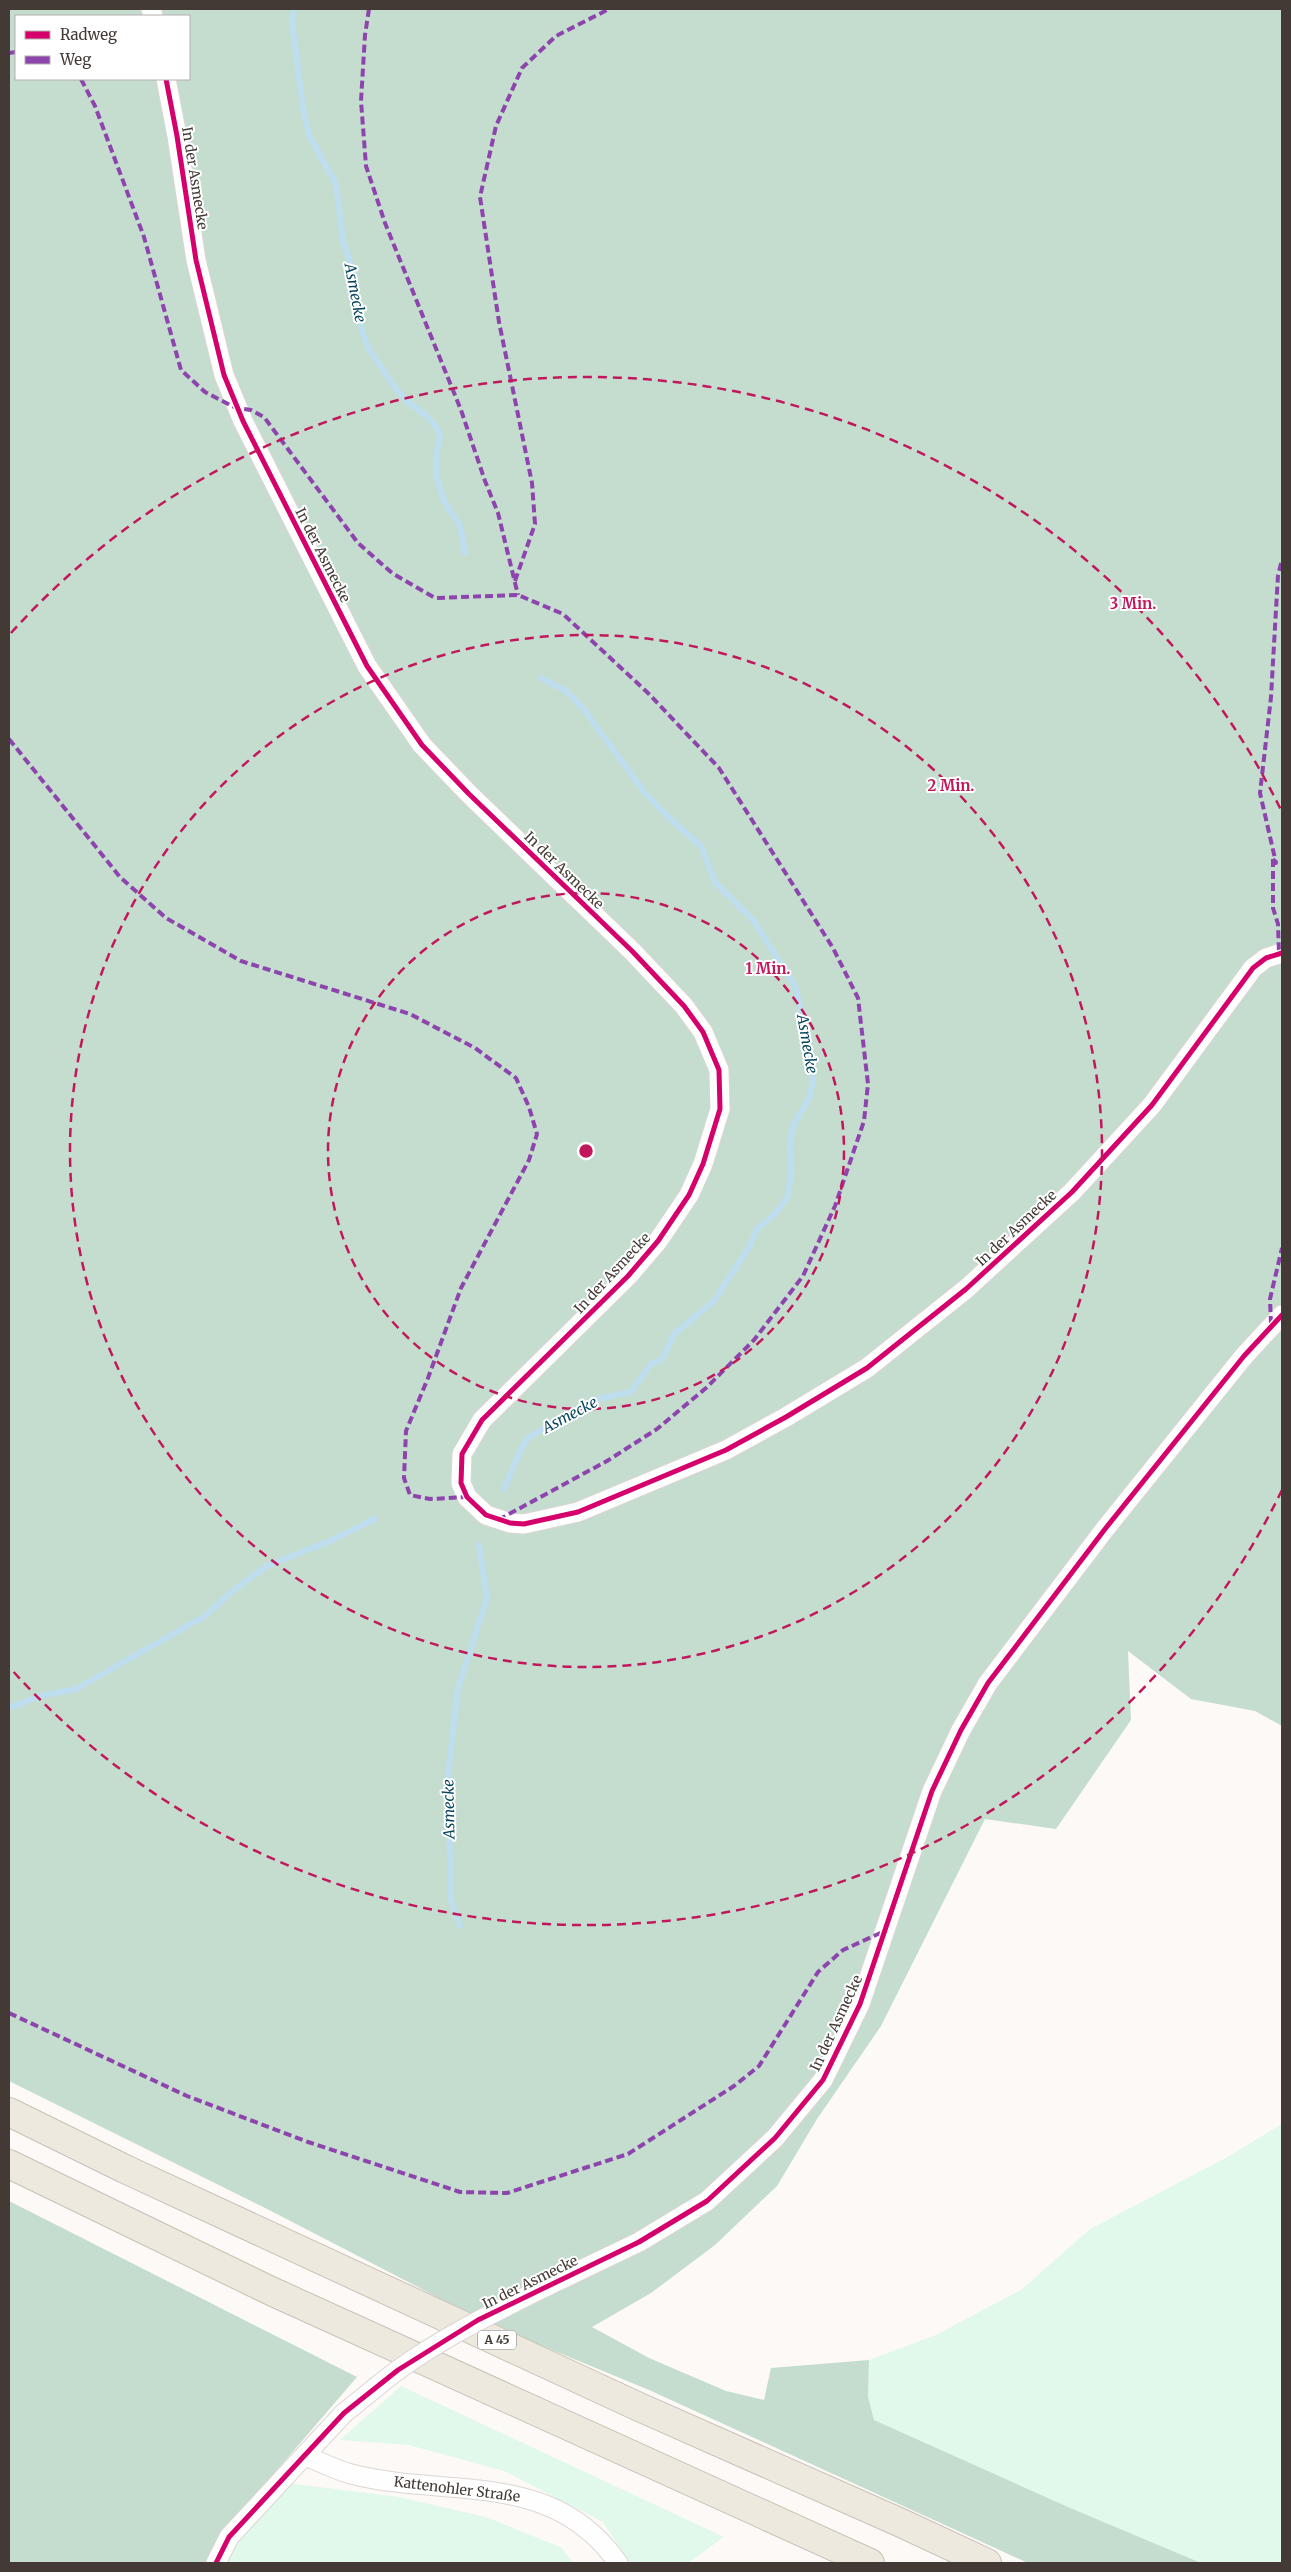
<svg xmlns="http://www.w3.org/2000/svg" width="1291" height="2572" font-family="Merriweather,serif">
  <style>
    .green { fill: #e0f9ea }
    .forest { fill: #c4ddcf; fill-rule: evenodd }
    .lines { fill: none; stroke-linecap: round; stroke-linejoin: round }
    .stream { stroke: #bedeef; stroke-width: 6 }
    .street-casing { stroke: #dcd6d3; stroke-width: 21 }
    .highway-casing { stroke: #c8c0b5; stroke-width: 30 }
    .street { stroke: #fffefe; stroke-width: 19 }
    .highway { stroke: #eee9df; stroke-width: 28 }
    .street-bridge-casing { stroke: #dcd6d3; stroke-width: 21; stroke-linecap: butt }
    .street-bridge { stroke: #fffefe; stroke-width: 19 }
    .quiet { stroke: #8e44ad; stroke-width: 4; stroke-dasharray: 8 4; stroke-linecap: butt }
    .cycleway-casing { stroke: #fff; stroke-width: 8 }
    .cycleway { stroke: #d6006c; stroke-width: 5 }
    .ring { fill: none; stroke: #c2185b; stroke-width: 2.5; stroke-dasharray: 9 6 }
    .labels { text-anchor: middle; stroke-width: 4; stroke-linejoin: round; paint-order: stroke }
    .shield { fill: #fff; stroke: #7b7572; stroke-width: 1 }
    .shield-label { font-size: 12px; font-weight: bold; fill: #433a35 }
    .street-label { font-size: 14px; fill: #433a35; stroke: #fff }
    .water-label { font-size: 15px; font-style: italic; fill: #06455e; stroke: #fff }
    .centre { fill: #c2185b; stroke: #fff; stroke-width: 2.5 }
    .ring-label { font-size: 15px; text-anchor: middle; font-weight: bold; fill: #c2185b; stroke: #fff; stroke-width: 4; stroke-linejoin: round; paint-order: stroke }
  </style>
  <rect width="100%" height="100%" fill="#fcf9f7"/>
  <path class="green" d="M1282,2124V2563H1201L1068,2507L874,2420L868,2397L869,2360L936,2335L1021,2290L1090,2229L1224,2159Z
    M401,2386L724,2537L688,2563H630L603,2522L504,2471L409,2445L340,2440Z
    M287,2483L399,2497L486,2517L562,2548L573,2563H226L237,2543Z"/>
  <path class="forest" d="M9,9H1282V1726L1255,1711L1191,1699L1128,1651L1131,1720L1056,1829L985,1819L881,2026L817,2119L777,2186L715,2245L651,2293L592,2327L649,2358L726,2391L764,2400L771,2368L869,2360L868,2397L874,2420L1068,2507L1201,2563H1028L649,2390L540,2345L441,2299L273,2212L9,2081ZM16,16H189V79H16Z
    M9,2201L357,2377L221,2535L206,2563H9Z"/>
  <g class="lines">
    <path class="stream" d="M294,9L292,22L303,108L309,135L336,184L343,241L354,274L362,332L369,349L396,389L409,403L428,417L437,428L440,438L436,455V475L444,501L460,526L465,553
      M504,1489L522,1447L529,1437L597,1399L631,1392L651,1364L662,1359L674,1334L714,1301L749,1247L757,1229L775,1214L788,1196L791,1174L790,1140L794,1124L810,1097L813,1079L806,1029L795,986L753,920L715,882L701,846L667,816L645,793L582,707L566,691L541,678
      M9,1708L40,1696L76,1689L205,1616L235,1589L267,1566L330,1541L375,1519
      M460,1926L451,1900L448,1775L458,1688L487,1598L479,1545"/>
    <g class="street-casing">
      <path id="street" d="M151,9L153,16
        M166,79L177,136L196,260L224,375L243,421L367,666L422,745L469,794L632,951L684,1006L703,1032L719,1070L720,1109L703,1164L689,1195L658,1241L628,1276L482,1420L462,1454L461,1483L467,1497L486,1515L510,1523L524,1524L578,1512L726,1450L786,1417L867,1368L966,1289L1072,1192L1152,1105L1253,968L1266,958L1282,953
        M543,2288L639,2242L707,2201L775,2138L823,2080L860,2004L932,1791L961,1730L988,1683L1105,1529L1244,1356L1282,1315
        M306,2456C320,2462 336,2470 351,2474C448,2499 552,2468 618,2563
        M216,2563L229,2537L344,2413"/>
    </g>
    <g class="highway-casing">
      <path id="highway" d="M9,2112L125,2169L637,2406L899,2522L987,2563
        M9,2164L271,2291L870,2563"/>
    </g>
    <use href="#street" class="street"/>
    <use href="#highway" class="highway"/>
    <g class="street-bridge-casing">
      <path id="street-bridge" d="M344,2413C362,2399 380,2383 398,2370C443,2337 493,2313 543,2288"/>
    </g>
    <use href="#street-bridge" class="street-bridge"/>
    <path class="quiet" d="M369,9L365,35L361,101L366,166L385,223L461,410L485,481L498,513L518,595
      M9,53L16,52
      M81,79L95,106L144,237L181,370L205,392L236,408L251,410L264,417L358,543L392,573L435,598L518,595L563,614L648,693L719,768L833,948L858,998L868,1084L864,1121L835,1206L803,1276L754,1340L706,1388L657,1429L607,1461L498,1520
      M515,581L535,524L532,483L499,322L480,197L496,126L522,68L556,36L609,9
      M9,739L120,877L166,918L241,961L410,1014L475,1048L516,1078L529,1107L537,1134L529,1160L461,1288L428,1378L406,1431L404,1478L410,1495L430,1499L467,1497
      M1273,859L1276,863L1260,793L1271,697L1278,575L1282,560
      M1273,859V908L1278,924L1279,953
      M1271,1324L1270,1299L1282,1248
      M9,2013L187,2096L308,2142L460,2192L507,2193L628,2154L734,2086L759,2066L818,1972L843,1950L887,1930"/>
    <g class="cycleway-casing">
      <path id="cycleway" d="M166,79L177,136L196,260L224,375L243,421L367,666L422,745L469,794L632,951L684,1006L703,1032L719,1070L720,1109L703,1164L689,1195L658,1241L628,1276L482,1420L462,1454L461,1483L467,1497L486,1515L510,1523L524,1524L578,1512L726,1450L786,1417L867,1368L966,1289L1072,1192L1152,1105L1253,968L1266,958L1282,953
        M216,2563L229,2537L344,2413L398,2370L478,2320L639,2242L707,2201L775,2138L823,2080L860,2004L932,1791L961,1730L988,1683L1105,1529L1244,1356L1282,1315"/>
    </g>
    <use href="#cycleway" class="cycleway"/>
  </g>
  <g class="ring">
    <circle cx="586" cy="1151" r="258"/>
    <circle cx="586" cy="1151" r="516"/>
    <path d="M1282 1490A774 774 0 0 1 11 1669M11 633A774 774 0 0 1 1282 812"/>
  </g>
  <g class="labels">
    <rect class="shield" x="478" y="2330.5" width="38" height="19" rx="4"/>
    <g class="shield-label">
      <text x="497" y="2344">A 45</text>
    </g>
    <g class="street-label">
      <text transform="translate(195 178) rotate(81)" y="5">In der Asmecke</text>
      <text transform="translate(323 555) rotate(63)" y="5">In der Asmecke</text>
      <text transform="translate(564 870) rotate(44)" y="5">In der Asmecke</text>
      <text transform="translate(1016 1228) rotate(-43)" y="5">In der Asmecke</text>
      <text transform="translate(612 1273) rotate(-47)" y="5">In der Asmecke</text>
      <text transform="translate(836 2023) rotate(-65)" y="5">In der Asmecke</text>
      <text transform="translate(530 2282) rotate(-26)" y="5">In der Asmecke</text>
      <text transform="translate(457 2489) rotate(7)" y="5">Kattenohler Straße</text>
    </g>
    <g class="water-label">
      <text transform="translate(355 293) rotate(79)" y="5">Asmecke</text>
      <text transform="translate(807 1044) rotate(80)" y="5">Asmecke</text>
      <text transform="translate(570 1415) rotate(-28)" y="5">Asmecke</text>
      <text transform="translate(449 1809) rotate(-91)" y="5">Asmecke</text>
    </g>
  </g>
  <circle cx="586" cy="1151" r="8" class="centre"/>
  <g class="ring-label">
    <text x="1133" y="609">3 Min.</text>
    <text x="951" y="791">2 Min.</text>
    <text x="768" y="974">1 Min.</text>
  </g>
  <rect width="1291" height="2572" fill="none" stroke="#433a35" stroke-width="20"/>
  <rect x="15" y="15" width="175" height="65" fill="#ffffff" stroke="#b4b0ae"/>
  <rect x="25" y="31" width="25" height="8" fill="#d6006c" stroke="#b4b0ae"/>
  <text x="60" y="40" font-size="15" fill="#433a35">Radweg</text>
  <rect x="25" y="56" width="25" height="8" fill="#8e44ad" stroke="#b4b0ae"/>
  <text x="60" y="65" font-size="15" fill="#433a35">Weg</text>
</svg>
